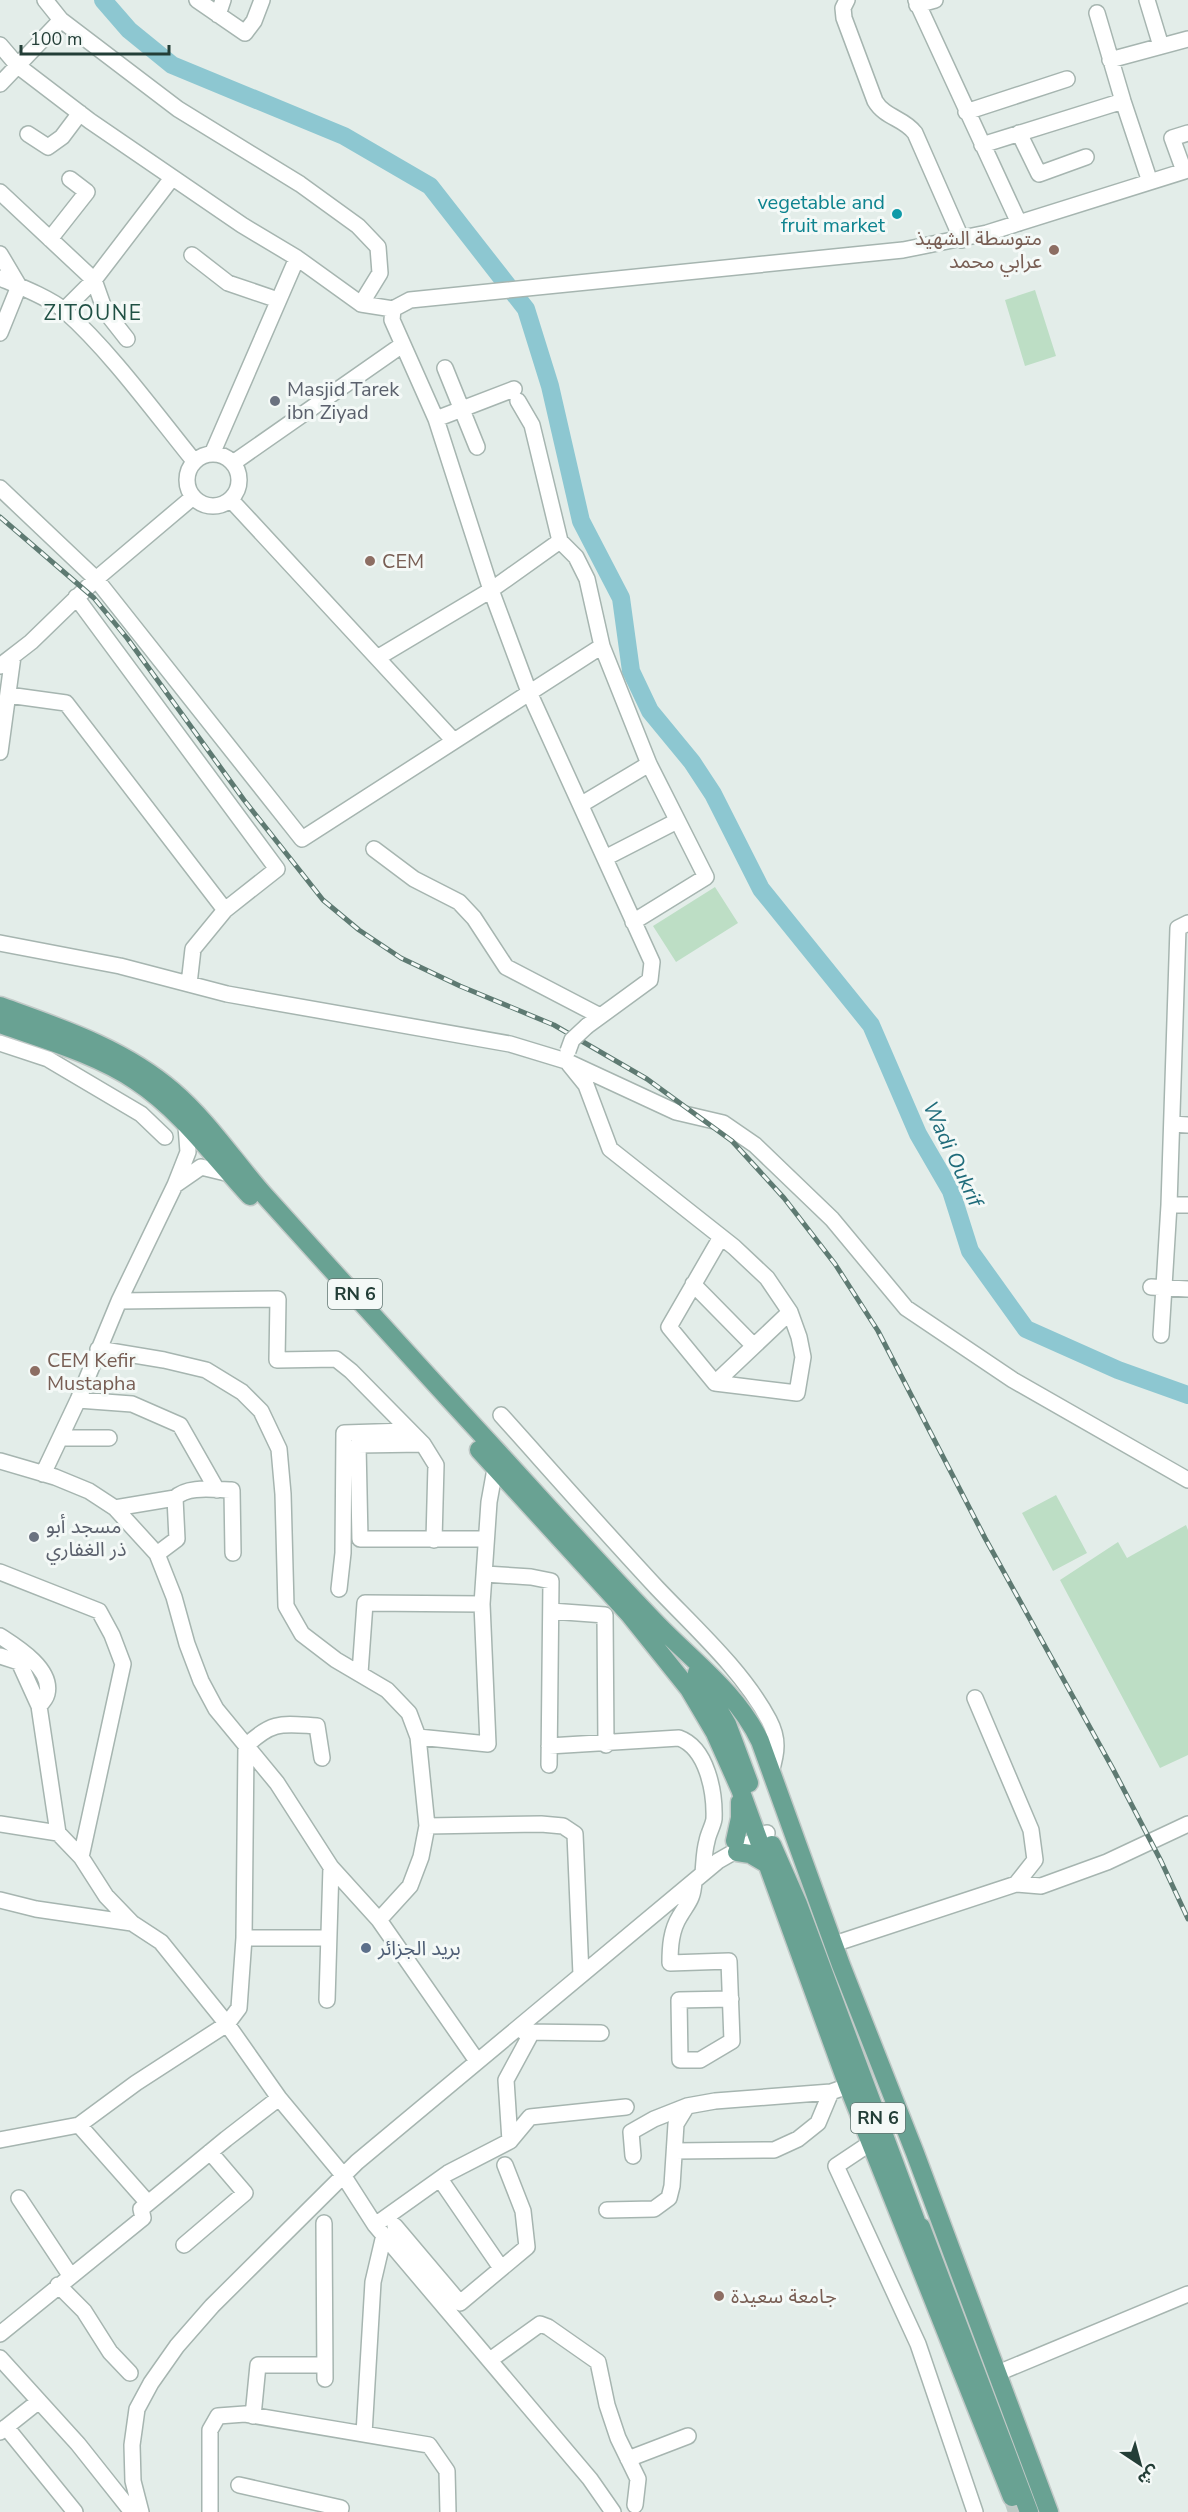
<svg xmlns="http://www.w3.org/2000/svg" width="1188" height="2512" font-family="'Nunito Sans','Noto Sans Arabic',sans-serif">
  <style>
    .green { fill: #bddec5 }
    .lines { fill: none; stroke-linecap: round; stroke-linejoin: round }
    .river { stroke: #8dc7d1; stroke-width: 18 }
    .major-tunnel { stroke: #bdcac5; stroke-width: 18; stroke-dasharray: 18 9; stroke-linecap: butt }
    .minor-casing { stroke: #a6b5b0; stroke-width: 18 }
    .major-casing { stroke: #c1c9c7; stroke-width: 21 }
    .minor { stroke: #fff; stroke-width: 15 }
    .major { stroke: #69a293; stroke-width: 18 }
    .rail-casing { stroke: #5e7a72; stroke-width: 5 }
    .rail { stroke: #f4f9f7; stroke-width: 3; stroke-dasharray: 9; stroke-linecap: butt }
    .minor-bridge-casing { stroke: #a6b5b0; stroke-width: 18; stroke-linecap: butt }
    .minor-bridge { stroke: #fff; stroke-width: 15 }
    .culture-dot { fill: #0f9aa8; stroke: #f4f9f7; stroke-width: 2 }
    .education-dot { fill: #8d6e63; stroke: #f4f9f7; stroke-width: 2 }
    .worship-dot { fill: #6b7280; stroke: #f4f9f7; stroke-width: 2 }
    .service-dot { fill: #5c6f8a; stroke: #f4f9f7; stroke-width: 2 }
    .labels { text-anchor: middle; stroke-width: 6; stroke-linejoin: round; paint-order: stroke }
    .shield { fill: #f4f9f7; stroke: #627671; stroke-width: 1.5 }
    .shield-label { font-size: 18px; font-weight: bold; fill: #233e37 }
    .culture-label { font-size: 20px; fill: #0d838f; stroke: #f4f9f7; text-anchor: end }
    .education-label { font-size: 20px; fill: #785e54; stroke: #f4f9f7; text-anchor: start }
    .worship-label { font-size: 20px; fill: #5b616d; stroke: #f4f9f7; text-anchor: start }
    .service-label { font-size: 20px; fill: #4e5e75; stroke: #f4f9f7; text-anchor: start }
    .neighbourhood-label { font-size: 21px; letter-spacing: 1.5px; fill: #1f5044; stroke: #f4f9f7 }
    .water-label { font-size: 21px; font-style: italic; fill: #1e6b7a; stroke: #f4f9f7 }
  </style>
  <rect width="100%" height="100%" fill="#e3ede9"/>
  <path class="green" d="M1035,290L1056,356L1025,366L1005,300Z
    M715,887L738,923L676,962L653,926Z
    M1056,1495L1087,1553L1053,1571L1022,1513Z
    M1186,1525L1188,1530V1755L1160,1768L1060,1580L1118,1542L1127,1558Z"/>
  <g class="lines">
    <path class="river" d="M103,0L129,30L172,65L344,136L430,186L526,309L550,386L581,521L621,598L631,671L650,711L692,762L713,794L761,889L871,1025L918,1134L951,1191L970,1251L1026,1329L1118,1370L1188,1395"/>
    <path class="major-tunnel" d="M1012,2497L1017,2512"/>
    <g class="minor-casing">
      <path id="minor" d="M45,0L61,20L178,109L300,184L358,226L378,247L380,273L361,304
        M197,0L245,33L254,21L262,0
        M847,0L843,8L844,18L875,101C885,118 904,118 915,133L962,240
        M916,0L1019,223
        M1147,0L1161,46
        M917,5L935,0
        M1097,13L1123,101L1150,182
        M218,15L223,0
        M0,45L18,66L90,121L242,225L297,258L361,304L393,309L410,300L903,250L987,233L1188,170
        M1110,60L1188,39
        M0,84L61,20
        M966,112L1067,79
        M1019,133L1039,174L1086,157
        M28,134L48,147L62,137L80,113
        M982,145L1123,101
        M1184,171L1172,138L1188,133
        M0,192L94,280L105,311L127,339
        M50,239L87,192L70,179
        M0,254L19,286L0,333
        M192,255L228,283L278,300
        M0,278C19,286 50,298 65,311C111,352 155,413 194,461
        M393,309L392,320L436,419L491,590L529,692L652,962L650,980L587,1026
        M64,310L94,280L172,178
        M445,368L477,447
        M518,401L532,425L560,541L576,557L587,579L602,646L649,764L706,877L633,922
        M436,419L514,389
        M187 480a26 26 0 1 1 52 0a26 26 0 1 1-52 0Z
        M212,454L297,258
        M233,463L402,345
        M0,488L96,579L302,839L602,646
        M231,500L454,741
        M76,597L277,869L225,910L193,949L189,984
        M377,658L491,590L560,541
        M0,666L31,642L96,579L193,497
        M8,695L66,703L225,910
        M0,752L13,656
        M582,804L649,764
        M374,849L414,879L459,902L474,918L506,967L600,1016
        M605,858L677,821
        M0,943L120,966L227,994L510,1044L566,1061L676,1112L723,1123L755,1145L832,1219L906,1308L1013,1380L1188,1480
        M0,1043L48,1059L141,1114L165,1137
        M569,1064L586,1085L610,1149L734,1247L767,1278L790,1312L799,1337L803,1357L797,1393L715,1383L669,1327L721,1237
        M1172,1124L1188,1125
        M186,1126L188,1152L175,1185L201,1167L230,1174
        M1169,1205H1188
        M693,1284L754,1346
        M1151,1287L1188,1289
        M119,1301L278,1299L277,1360L336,1359L351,1371L423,1444L436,1465L434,1540
        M1161,1335L1169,1205L1178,928L1188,923
        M98,1349L164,1360L206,1370L242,1392L261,1411L279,1449L283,1494L286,1606L302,1634L336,1660L387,1690L409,1713L418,1737L427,1826L421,1857L410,1886L379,1920
        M715,1383L790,1312
        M78,1400L132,1404L180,1425L217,1490
        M501,1415C553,1473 604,1531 657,1588C695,1628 743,1671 769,1720C779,1739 777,1752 771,1772
        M60,1438H109
        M423,1444L358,1445L360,1539H486
        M0,1461L55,1477L89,1491L115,1508L157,1554L174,1597L187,1644L201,1681L216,1709L277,1783L331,1867L379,1920L477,2061
        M43,1474L78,1400L119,1301L175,1185
        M115,1508L175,1498
        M157,1554L177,1539L175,1498C188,1485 215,1490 232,1490L233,1553
        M0,1572L99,1611L112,1635L123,1664L81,1857L106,1896L132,1923L161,1942L227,2024L279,2098L343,2175L375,2225L590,2479L613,2512
        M485,1574L531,1577L551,1581L549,1765
        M339,1589L343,1553L344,1433L407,1431
        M551,1611L605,1615L606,1745
        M0,1636C17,1647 53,1669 47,1694C46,1698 42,1703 39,1706
        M0,1656L19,1662L39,1706L58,1833L81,1857
        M360,1673L365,1603L482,1604
        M418,1737L488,1744L482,1604L489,1502L497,1458
        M549,1746L679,1738C707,1748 715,1792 714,1819C713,1826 708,1834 707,1841C704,1851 704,1863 703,1873
        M0,1824L58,1833
        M427,1826L541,1824L563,1826L575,1834L581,1975
        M694,1881C693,1899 689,1901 680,1916C671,1930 670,1947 670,1963L729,1961L732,2041L700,2060H680L679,2000L731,1999
        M1016,1884L1041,1886L1107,1862L1188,1824
        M0,1900L36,1909L132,1923
        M244,1938H328
        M834,1944L1016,1884L1035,1860L1031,1830L975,1698
        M327,2000L331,1867
        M524,2032L601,2033
        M79,2125L148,2203
        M0,2140L79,2125L136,2083L227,2024L239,2008L244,1938L246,1746C273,1720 283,1724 317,1726L322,1758
        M510,2141L530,2117L626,2107
        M872,2142L836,2166L918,2344L975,2512
        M675,2151L774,2150L798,2139L818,2123L831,2092
        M633,2156L631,2132L654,2119L687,2106L715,2101L831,2092L848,2086
        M440,2179L501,2268
        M19,2198L70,2275
        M607,2210L654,2209L669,2198L672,2186L676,2124L687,2106
        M324,2223L325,2379
        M375,2225L448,2173L510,2141L506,2080L532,2032
        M395,2226L460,2303L527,2247L523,2211L505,2165
        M184,2245L245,2193L210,2152
        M58,2285L84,2311L110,2352L130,2373
        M0,2334L143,2218L141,2209L226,2139L279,2098
        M0,2358L78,2444L132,2512
        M490,2360L540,2324L548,2327L598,2362L607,2405L618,2438L638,2479L635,2505
        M998,2373L1188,2294
        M253,2416L258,2365H325
        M6,2427L75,2512
        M0,2432L39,2401
        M364,2434L373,2282L384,2235
        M628,2459L688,2436
        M239,2485L341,2508L340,2512
        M141,2512L133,2481L132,2445L137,2409L151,2383L177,2346L212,2306L357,2162L718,1861L767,1833
        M210,2512V2430L218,2416L245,2414L429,2445L447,2471L448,2512"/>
    </g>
    <g class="major-casing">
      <path id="major" d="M0,1006C61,1028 123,1048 173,1091C208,1121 234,1161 265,1196C342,1281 419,1367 497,1451C550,1509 603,1568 658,1625C694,1662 737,1693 760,1741L841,1965L915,2153L1049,2512
        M0,1024C45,1040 96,1054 136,1081C180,1110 214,1157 250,1196
        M479,1450L629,1614L689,1689L715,1733L740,1789L848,2086L1012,2497
        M697,1673L727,1724L749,1783
        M735,1841L740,1818V1802
        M772,1845L798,1904L923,2240
        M737,1852L750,1854L767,1864
        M921,2227L1029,2512"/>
    </g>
    <use href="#minor" class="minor"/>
    <use href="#major" class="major"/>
    <g class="rail-casing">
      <path id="rail" d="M0,517L94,598L127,638L244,800L323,900L359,930L401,958L460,986L554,1025L647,1079L732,1141L784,1198L835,1264L878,1331L985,1538L1113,1769L1161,1861L1188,1919"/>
    </g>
    <use href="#rail" class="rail"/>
    <g class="minor-bridge-casing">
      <path id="minor-bridge" d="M568,1051L572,1040L587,1026"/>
    </g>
    <use href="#minor-bridge" class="minor-bridge"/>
  </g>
  <circle class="culture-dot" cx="897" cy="214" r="6"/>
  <g class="education-dot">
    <circle cx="1054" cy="250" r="6"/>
    <circle cx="370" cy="561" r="6"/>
    <circle cx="35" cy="1371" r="6"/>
    <circle cx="719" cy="2296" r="6"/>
  </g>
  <g class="worship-dot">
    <circle cx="275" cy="401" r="6"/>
    <circle cx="34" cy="1537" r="6"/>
  </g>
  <circle class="service-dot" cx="366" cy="1948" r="6"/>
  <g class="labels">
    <g class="shield">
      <rect x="328" y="1279" width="54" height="30" rx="4.5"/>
      <rect x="851" y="2103" width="54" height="30" rx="4.5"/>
    </g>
    <g class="shield-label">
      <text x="355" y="1300">RN 6</text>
      <text x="878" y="2124">RN 6</text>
    </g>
    <g class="culture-label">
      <text x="885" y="209">vegetable and<tspan x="885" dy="23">fruit market</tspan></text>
    </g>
    <g class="education-label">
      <text x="1042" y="245" text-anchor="end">متوسطة الشهيذ<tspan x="1042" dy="23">عرابي محمد</tspan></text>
      <text x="382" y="568">CEM</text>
      <text x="47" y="1367">CEM Kefir<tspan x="47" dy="23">Mustapha</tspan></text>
      <text x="731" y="2303">جامعة سعيدة</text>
    </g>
    <g class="worship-label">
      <text x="287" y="396">Masjid Tarek<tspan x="287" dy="23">ibn Ziyad</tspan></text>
      <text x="46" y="1533">مسجد أبو<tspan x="46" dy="23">ذر الغفاري</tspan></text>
    </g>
    <g class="service-label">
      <text x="378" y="1955">بريد الجزائر</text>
    </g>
    <g class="neighbourhood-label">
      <text x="93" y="320">ZITOUNE</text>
    </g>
    <g class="water-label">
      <text transform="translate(953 1154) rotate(65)" y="7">Wadi Oukrif</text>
    </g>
  </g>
  <g transform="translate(1140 2464) rotate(144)" stroke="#f4f9f7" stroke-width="4.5" paint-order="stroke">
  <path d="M0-4.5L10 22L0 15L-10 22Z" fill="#233e37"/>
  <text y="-9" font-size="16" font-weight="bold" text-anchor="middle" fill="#233e37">ش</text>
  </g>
  <path d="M21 45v9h148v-9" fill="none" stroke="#233e37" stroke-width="3"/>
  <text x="30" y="45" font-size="18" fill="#233e37" stroke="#f4f9f7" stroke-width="4.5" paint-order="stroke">100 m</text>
</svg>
